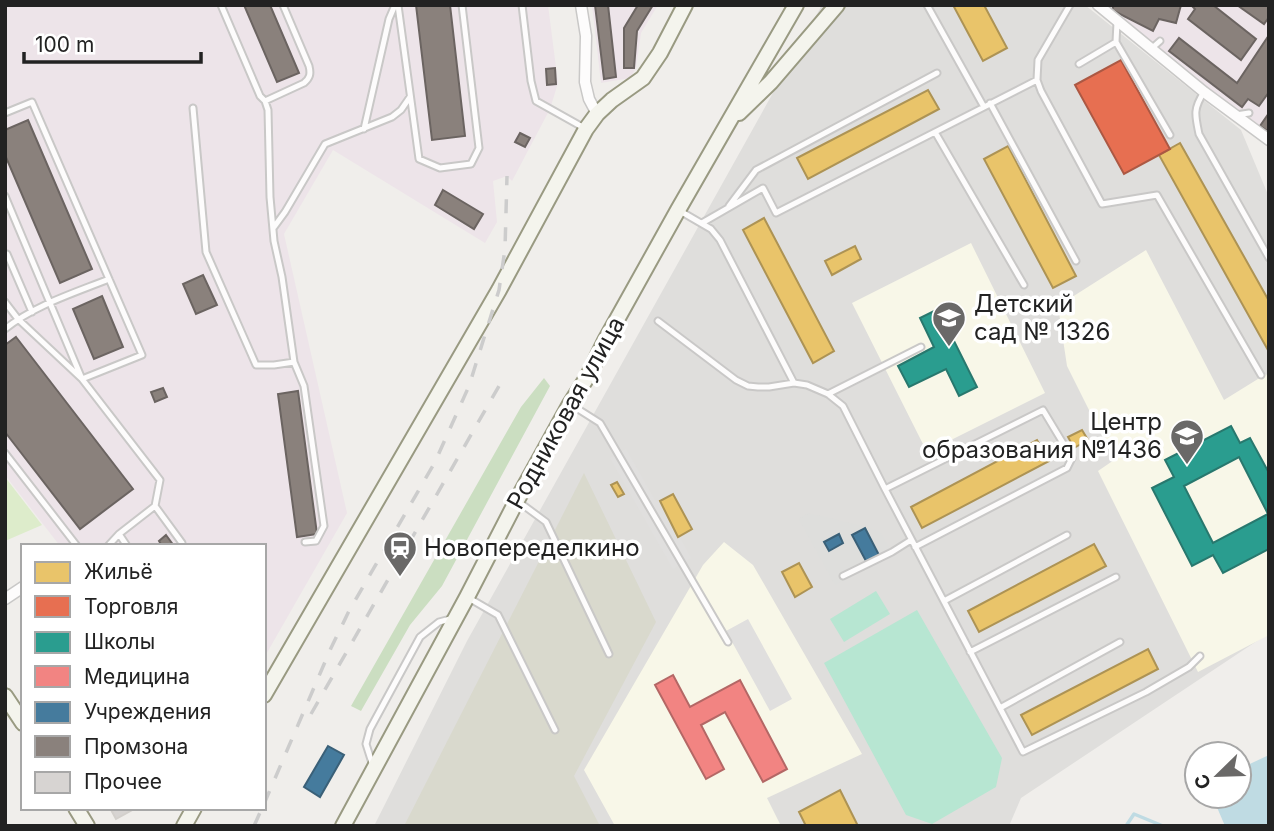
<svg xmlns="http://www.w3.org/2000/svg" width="1274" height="831" font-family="Inter,sans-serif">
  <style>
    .residential { fill: #dfdedc }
    .industrial { fill: #ede4e9 }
    .education { fill: #f8f7e8 }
    .religious { fill: #dededc }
    .construction { fill: #d9d9cd }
    .grass { fill: #ddeccb }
    .forest { fill: #cbdec1 }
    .pitch { fill: #b7e6d2 }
    .parking { fill: #e0dfde }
    .water { fill: #bfdbe3 }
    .homes { fill: #e9c46a; stroke: #ad9354; stroke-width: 2 }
    .shops { fill: #e76f51; stroke: #ac5843; stroke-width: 2 }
    .schools { fill: #2a9d8f; stroke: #28786e; stroke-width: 2; fill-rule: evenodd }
    .health { fill: #f28482; stroke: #b46765; stroke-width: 2 }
    .public { fill: #457b9d; stroke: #3a6078; stroke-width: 2 }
    .industry { fill: #8a817c; stroke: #6b6461; stroke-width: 2 }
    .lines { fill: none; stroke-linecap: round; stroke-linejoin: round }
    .stream { stroke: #bfdbe3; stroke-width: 3.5 }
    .building { fill: #d7d4d2; stroke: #d3d0cc; stroke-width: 2 }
    .lane-casing { stroke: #c9c8c7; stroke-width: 9 }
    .street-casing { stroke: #c9c8c7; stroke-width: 13 }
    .secondary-casing { stroke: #999a82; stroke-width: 18 }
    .lane { stroke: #fdfcfc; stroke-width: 5 }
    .street { stroke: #fdfcfc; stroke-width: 10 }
    .secondary { stroke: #f4f4ed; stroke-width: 14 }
    .rail { stroke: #ccc; stroke-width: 3.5; stroke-dasharray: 14 14; stroke-linecap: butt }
    .labels { text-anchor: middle; stroke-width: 7; stroke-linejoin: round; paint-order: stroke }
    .poi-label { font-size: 24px; fill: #222; stroke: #fff; text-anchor: start }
    .street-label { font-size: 24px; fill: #222; stroke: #fff }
  </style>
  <rect width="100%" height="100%" fill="#f0eeeb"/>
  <path class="residential" d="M822,5H1085L1241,130L1269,197V633L1021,798L1009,826H374L467,641Z"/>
  <path class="industrial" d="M5,5H548L558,83L550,109L512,181L507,176L493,181L497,222L485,243L333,150L284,234L347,513L264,658V546H60L5,475Z
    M592,5H658L641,33L636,68L630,78L601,83Z
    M1101,5H1269V136Z"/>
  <path class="education" d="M971,243L1045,393L927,452L852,303Z
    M1146,250L1224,400L1266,374L1269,379V635L1198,672L1098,471L1114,460L1067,366L1058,306Z
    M724,542L753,565L862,754L767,798L781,826H615L584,770L703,565Z"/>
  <path class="religious" d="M809,513L867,527L880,532L893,555L835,585L799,519Z"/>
  <path class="construction" d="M584,473L656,622L574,776L600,826H404Z"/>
  <path class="grass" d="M5,477L42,525L5,541Z"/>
  <path class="forest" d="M544,378L550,386L442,586L410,625L361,711L351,706L521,407Z"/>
  <path class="pitch" d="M876,591L890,614L844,642L830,619Z
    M917,610L1002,758L996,787L932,824L906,815L824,663Z"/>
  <path class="parking" d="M626,449L656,502L660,501L691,558L673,569L610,458Z
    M748,619L792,699L770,711L726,631Z"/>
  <path class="water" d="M1269,755V826H1225L1216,805L1220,796H1239V769Z"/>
  <path class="homes" d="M953,5H984L1007,48L983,61Z
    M928,90L939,109L808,179L797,158Z
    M1180,143L1269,301V352L1159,155Z
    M1008,146L1076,276L1053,288L984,159Z
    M764,218L834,351L813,363L743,230Z
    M855,246L861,259L832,275L825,261Z
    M1082,430L1088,440L1074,448L1068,437Z
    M1037,440L1049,461L922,528L911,507Z
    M617,482L624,494L618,497L611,485Z
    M673,494L692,529L678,537L660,501Z
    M1094,544L1106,566L979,632L968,611Z
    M799,563L812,587L795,597L782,572Z
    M1148,649L1158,669L1032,735L1021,715Z
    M840,790L858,826H806L799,812Z"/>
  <path class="shops" d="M1121,60L1170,149L1124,174L1075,85Z"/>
  <path class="schools" d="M938,309L977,387L959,396L946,369L909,387L898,366L934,347L920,318Z
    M1231,426L1240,443L1250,438L1269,473V549L1223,573L1213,555L1192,566L1152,488L1174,477L1165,460ZM1239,457L1268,514L1213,543L1184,486Z"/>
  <path class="health" d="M673,675L690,707L740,680L787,769L763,782L725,712L701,725L724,769L706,779L655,685Z"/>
  <path class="public" d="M865,528L879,555L866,561L852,535Z
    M839,534L843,543L829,551L824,542Z
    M328,746L344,755L320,797L304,787Z"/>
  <path class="industry" d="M244,5H270L299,73L277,82Z
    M416,5H450L465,136L432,140Z
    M595,5H608L616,77L604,79Z
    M638,5H653L637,31L634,68H624V28Z
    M1114,5H1181L1176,23L1159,19L1153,31L1112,10Z
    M1192,5H1213L1256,39L1241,60L1188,19L1195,9L1192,6Z
    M1237,5H1269V17L1264,24Z
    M1269,35V92L1259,106L1248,99L1242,107L1169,51L1179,38L1237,83Z
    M555,68L556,84L547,85L546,69Z
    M1269,113V132L1260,126Z
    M28,120L92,269L60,283L5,155V130Z
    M520,133L530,138L525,147L515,142Z
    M443,190L483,214L474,229L435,205Z
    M203,275L217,305L196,314L183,284Z
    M102,296L123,347L94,359L73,309Z
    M16,337L133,489L80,529L5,432V345Z
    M163,388L167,397L155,402L151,392Z
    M298,391L317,534L297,537L278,394Z
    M166,535L174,546H162L159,541Z"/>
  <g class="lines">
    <path class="stream" d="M1126,826L1134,814L1163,826"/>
  </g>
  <path class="building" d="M110,808H133L134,809L116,819Z"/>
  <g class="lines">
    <g class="lane-casing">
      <path id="lane" d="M221,5L260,96L265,101L268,110L270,197L274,241L282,277L294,362L304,386L324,526L316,541L305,542
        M398,5L419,159L440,168L471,164L479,148L462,5
        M522,5L531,81L536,101L586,129
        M927,5L984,107
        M1070,5L1038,60L1037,80L1041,91L1102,204L1157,195L1261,375
        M1117,22L1116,42L1170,135
        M1151,49L1160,41
        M1079,64L1116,42
        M1204,92C1193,109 1195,115 1199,134L1269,258
        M265,101L304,83C310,78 311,74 309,66L283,5
        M990,103L1076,261
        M193,108L206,252L256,365H274L294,362
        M5,113L32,102L142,355L82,379L18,319L5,302
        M1236,115L1249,113
        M364,129L389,19L395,5
        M935,132L1024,285
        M5,196L82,379L160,480L155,506L119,534L127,546
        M729,206L756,170L937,73
        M680,211L711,229L720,240L794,383
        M702,223L763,188L776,213L1037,80
        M274,227L285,212L325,144L392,117L401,110L410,97
        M7,254L32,312
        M658,321L736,380L748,386L758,387H769L794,383L807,385L828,394L843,406L885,489L1023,752L1146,692L1189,667L1200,656
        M5,329C35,305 74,293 109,279
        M828,394L921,347
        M570,404L600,423L728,642
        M5,453L77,546
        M885,489L1043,410L1072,458L1067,468L915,547
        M519,502L546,522L609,654
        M155,506L182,543
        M108,546L119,534
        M843,576L892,552L911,540
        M467,597L498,615L555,730
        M944,601L1067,535
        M970,652L1116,577
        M1000,708L1120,642
        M373,766L366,744L370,729L420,637L439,622L454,618"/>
    </g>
    <g class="street-casing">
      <path id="street" d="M581,5L586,36L585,82L589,99L597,114
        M1098,5L1204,92L1269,140
        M5,599L23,587"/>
    </g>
    <g class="secondary-casing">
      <path id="secondary" d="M739,113L771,82L837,5
        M264,695L499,290L586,129L597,114L612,100L643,78L660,53L685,5
        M5,696L23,723
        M76,808L87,826
        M184,826L194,808
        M343,826L467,597L517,500L570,404L588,376L605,341L678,210L796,5"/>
    </g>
    <use href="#lane" class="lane"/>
    <use href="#street" class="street"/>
    <use href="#secondary" class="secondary"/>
    <path class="rail" d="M311,714L503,379
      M264,804L331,648L349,611L435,462L469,386L499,290L505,249L507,176
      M254,826L262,808"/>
  </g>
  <defs>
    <g id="school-pin" transform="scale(1.75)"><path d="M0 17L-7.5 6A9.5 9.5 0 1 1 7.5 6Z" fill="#6a6968" stroke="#fff"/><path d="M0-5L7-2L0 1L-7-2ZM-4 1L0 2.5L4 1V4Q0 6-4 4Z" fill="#fff"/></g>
    <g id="station-pin" transform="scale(1.75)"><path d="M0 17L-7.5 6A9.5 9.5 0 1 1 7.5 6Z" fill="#6a6968" stroke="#fff"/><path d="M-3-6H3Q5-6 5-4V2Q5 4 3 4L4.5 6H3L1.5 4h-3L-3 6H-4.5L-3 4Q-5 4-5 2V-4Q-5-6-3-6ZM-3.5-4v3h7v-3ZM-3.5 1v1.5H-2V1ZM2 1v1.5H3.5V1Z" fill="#fff"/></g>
  </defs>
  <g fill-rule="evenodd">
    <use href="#school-pin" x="949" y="318"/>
    <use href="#school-pin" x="1187" y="436"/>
    <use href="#station-pin" x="400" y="548"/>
  </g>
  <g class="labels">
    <g class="poi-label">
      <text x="974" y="312">Детский<tspan x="974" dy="28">сад № 1326</tspan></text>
      <text x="1162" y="430" text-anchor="end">Центр<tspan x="1162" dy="28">образования №1436</tspan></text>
      <text x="424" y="556">Новопеределкино</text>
    </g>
    <g class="street-label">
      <text transform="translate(566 413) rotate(-61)" y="8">Родниковая улица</text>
    </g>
  </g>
  <rect width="1274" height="831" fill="none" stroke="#222222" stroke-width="14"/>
  <rect x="21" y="544" width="245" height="266" fill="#ffffff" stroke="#a7a7a7" stroke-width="2"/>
  <rect x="35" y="562" width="35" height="21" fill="#e9c46a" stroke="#a7a7a7" stroke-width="2"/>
  <text x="84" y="579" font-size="21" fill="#222222">Жильё</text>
  <rect x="35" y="596" width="35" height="21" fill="#e76f51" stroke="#a7a7a7" stroke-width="2"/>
  <text x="84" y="614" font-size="21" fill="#222222">Торговля</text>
  <rect x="35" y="632" width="35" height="21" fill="#2a9d8f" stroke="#a7a7a7" stroke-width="2"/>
  <text x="84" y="649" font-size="21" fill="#222222">Школы</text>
  <rect x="35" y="666" width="35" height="21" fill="#f28482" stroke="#a7a7a7" stroke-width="2"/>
  <text x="84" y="684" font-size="21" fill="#222222">Медицина</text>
  <rect x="35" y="702" width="35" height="21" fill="#457b9d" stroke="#a7a7a7" stroke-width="2"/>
  <text x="84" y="719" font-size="21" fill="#222222">Учреждения</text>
  <rect x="35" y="736" width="35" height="21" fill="#8a817c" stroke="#a7a7a7" stroke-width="2"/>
  <text x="84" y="754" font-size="21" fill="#222222">Промзона</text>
  <rect x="35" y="772" width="35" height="21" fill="#d7d4d2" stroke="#a7a7a7" stroke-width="2"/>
  <text x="84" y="789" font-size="21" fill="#222222">Прочее</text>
  <g transform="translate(1218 775) rotate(247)"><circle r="33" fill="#ffffff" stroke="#a7a7a7" stroke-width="2"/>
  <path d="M0-5L12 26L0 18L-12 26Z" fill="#6a6968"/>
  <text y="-10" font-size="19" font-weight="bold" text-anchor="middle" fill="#222222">С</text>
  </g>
  <path d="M24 52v10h177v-10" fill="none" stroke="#222222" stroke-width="3.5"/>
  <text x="35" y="52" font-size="21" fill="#222222" stroke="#ffffff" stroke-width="5" paint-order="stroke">100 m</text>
</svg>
